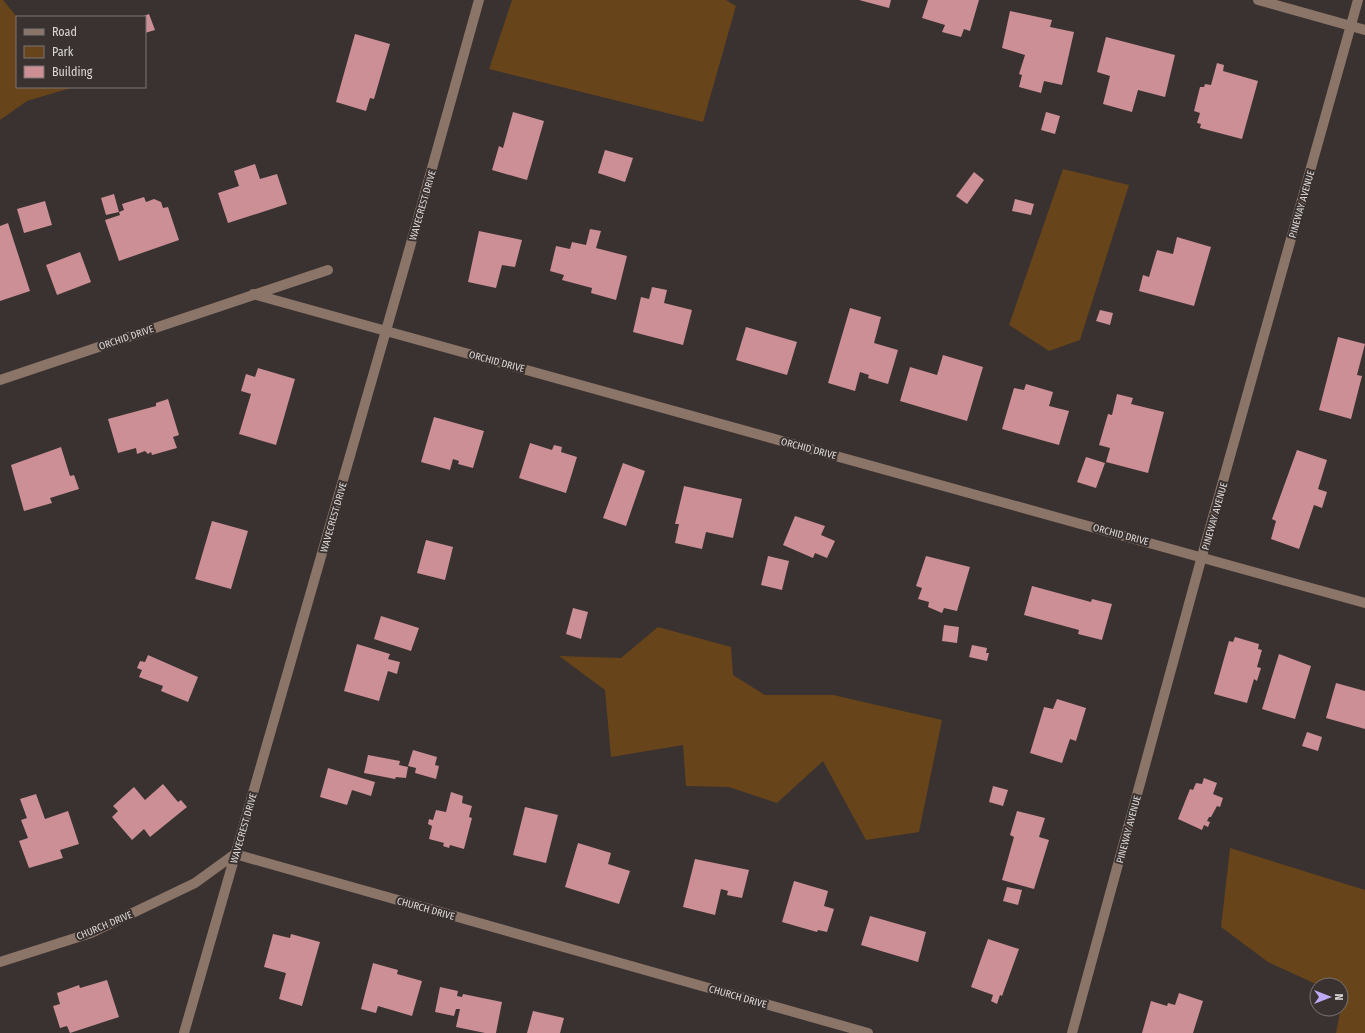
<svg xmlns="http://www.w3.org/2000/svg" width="1365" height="1033" font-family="'Fira Sans Condensed',sans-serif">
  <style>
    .green { fill: #67441a }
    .building { fill: #cc8f96 }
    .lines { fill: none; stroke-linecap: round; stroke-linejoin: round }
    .minor { stroke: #8b7468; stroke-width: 10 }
    .labels { text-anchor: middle; stroke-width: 4; stroke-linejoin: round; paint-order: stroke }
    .street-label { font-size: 10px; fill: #ded9d8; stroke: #393230 }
  </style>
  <rect width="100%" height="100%" fill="#393230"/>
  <path class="green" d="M0,0H3L17,17V87H74L27,101L0,120Z
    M512,0H726L736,6L703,122L489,69Z
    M1063,169L1129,185L1080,340L1049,351L1009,325Z
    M658,627L731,647L733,675L765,695H833L942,720L919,832L866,840L823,761L777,803L729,787L686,786L683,745L611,757L605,690L559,656L621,658Z
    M1230,848L1365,890V1033H1336L1343,997L1341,996V985H1318L1268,962L1221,927Z"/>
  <path class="building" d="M859,0H891L889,8Z
    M928,0H979L970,31L964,29L961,37L942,32L945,25L922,18Z
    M1010,11L1052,20L1050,27L1074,32L1062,85L1044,81L1041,93L1019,87L1022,75L1019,74L1025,55L1002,48Z
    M149,14L155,30L145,33V17H141Z
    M355,34L390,44L374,99L370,98L366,111L336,102Z
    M1106,37L1175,55L1165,97L1138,90L1132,112L1103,104L1110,76L1097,72Z
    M1217,63L1224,65L1223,71L1258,81L1242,139L1200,128L1201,124L1197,123L1200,113L1194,111L1200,87H1204L1205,84L1211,85Z
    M513,112L544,121L527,180L492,170L499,146L503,148Z
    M1046,112L1060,116L1055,134L1041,130Z
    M605,150L633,158L625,182L598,173Z
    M255,164L260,179L277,174L287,204L228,223L218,193L239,186L234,171Z
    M974,172L984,180L967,204L956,196Z
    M114,194L119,212L106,215L101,198Z
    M144,197L146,202L154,199L161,202L163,208L168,207L179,240L119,261L105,220L120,215L119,212L124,210L122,204Z
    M1015,199L1034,204L1031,215L1012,211Z
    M45,201L52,225L24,233L17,209Z
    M8,223L30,291L0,301V226Z
    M590,229L601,231L596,248L627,256L616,300L591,293L592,288L562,280L564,275L550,271L556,246L570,249L572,242L586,245Z
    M479,231L522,240L515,267L502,265L496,288L468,282Z
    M1177,237L1211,247L1194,306L1139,291L1143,275L1149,277L1157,250L1173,254Z
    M80,252L91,282L57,295L46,265Z
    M652,287L667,290L664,303L692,310L683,345L633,332L641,297L649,299Z
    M850,308L881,317L874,343L898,350L888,384L868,378L869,375L860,372L855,391L828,383Z
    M1100,310L1113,313L1110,325L1096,321Z
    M746,327L797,342L787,375L736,360Z
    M1338,337L1365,344L1357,375L1362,376L1351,419L1319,410Z
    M943,355L983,367L967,421L900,401L910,367L937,375Z
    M258,368L295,379L276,445L239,434L251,394L241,391L246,374L255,377Z
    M1026,384L1053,392L1049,406L1069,411L1059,445L1002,429L1014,388L1024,390Z
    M1117,394L1133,398L1131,404L1164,412L1148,473L1106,462L1110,448L1099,445L1108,414L1112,415Z
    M168,399L179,435L173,437L177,448L152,455L151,452L148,454L145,451L137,454L136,448L118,453L108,419L156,406V403Z
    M434,417L484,431L473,468L458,464L459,461L453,459L450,470L421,462Z
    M530,443L552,450L554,445L562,447L561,452L577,457L566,493L519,478Z
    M61,447L70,476L74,475L79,489L50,498L52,503L24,511L11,465Z
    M1297,450L1327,460L1318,489L1327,492L1322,508L1314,505L1299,549L1271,539L1276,521L1272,519Z
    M1086,457L1105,463L1096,488L1077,482Z
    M623,463L645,471L626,526L603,518Z
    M684,486L742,499L733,538L706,532L702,549L675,543L679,524H675Z
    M795,516L825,526L821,535L835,541L827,558L815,553L813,558L783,545Z
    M212,521L248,531L231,589L195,579Z
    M426,540L453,547L445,580L417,573Z
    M768,556L789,561L782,590L761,585Z
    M926,556L970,567L957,611L944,608L942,613L928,607L929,602L918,599L922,588L916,586Z
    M1032,586L1091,602L1092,599L1112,604L1102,640L1078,634L1079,630L1024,615Z
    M573,608L588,612L581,639L566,634Z
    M381,616L419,628L411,651L374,639Z
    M944,625L959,627L957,643L942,641Z
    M1235,637L1259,644L1258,649L1262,650L1257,667L1261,668L1257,681L1254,679L1247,703L1214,694L1229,641L1233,642Z
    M357,644L390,654L388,659L400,662L397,674L388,671L379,701L344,691Z
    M972,645L987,648L986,653H989L987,661L969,657Z
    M1279,654L1311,666L1295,719L1262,709Z
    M148,655L198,677L188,702L161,691L163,686L139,677L142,670L137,668L140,661L145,662Z
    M1336,683L1365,691V729L1326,718Z
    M1057,699L1086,708L1076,741L1070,739L1062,763L1030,753L1044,707L1053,709Z
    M1307,732L1322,737L1318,751L1302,746Z
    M413,750L437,757L435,765L439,766L436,779L415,773L416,768L408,766Z
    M368,755L400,761L399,765L408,767L406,778L396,777L395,779L364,773Z
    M328,768L375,782L371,796L352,790L347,805L320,797Z
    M1204,778L1217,783L1213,794L1223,798L1220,807L1217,806L1211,817H1209L1207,821L1210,822L1208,827L1204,825L1202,830L1178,819L1190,789L1193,790L1196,783L1202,784Z
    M163,784L178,802L181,800L187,807L150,837L144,829L132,840L112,817L118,811L113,806L134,787L145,800Z
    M993,786L1008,790L1003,806L989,802Z
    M451,792L463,796L462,803L472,806L469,817L472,818L464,849L450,845L449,848L443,846L444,843L429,839L432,826L428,824L429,819L433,820L436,810L446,812Z
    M36,794L45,819L68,811L79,844L60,850L63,858L29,868L19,841L28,838L21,820L27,818L20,799Z
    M525,807L558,815L546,863L513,855Z
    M1017,811L1045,818L1039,837L1049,840L1034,889L1002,880L1014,837L1010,835Z
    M578,843L611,853L608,864L630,871L619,904L565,887Z
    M695,859L749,870L742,898L727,895L728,891L721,889L715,915L683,907Z
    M794,881L828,891L824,906L834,909L827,932L818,930L817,932L782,922Z
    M1007,887L1022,890L1018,905L1003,901Z
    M870,916L926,932L918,962L861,945Z
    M273,934L290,938L291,934L320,942L302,1006L279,999L286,973L264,967Z
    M988,939L1019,949L1002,996L1000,995L997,1004L991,1001L993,995L971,987Z
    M373,963L398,970L397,974L422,981L412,1016L378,1006L376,1013L361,1009Z
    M107,980L119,1017L70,1033L67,1026L60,1028L53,1006L60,1004L57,993L79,985L80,988Z
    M440,987L458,991L457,996L462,997L463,994L502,1002L496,1033H485L456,1027L460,1009H456L454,1016L435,1012Z
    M1179,993L1203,1001L1193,1033H1142L1151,1001L1167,1006L1168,1003L1175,1005Z
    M533,1011L564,1018L560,1033H527Z"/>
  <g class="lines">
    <path class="minor" d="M1258,0L1365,30
      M253,294L1365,603
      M0,380L328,270
      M0,962L91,933L195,883L235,854L868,1033
      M184,1033L408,254L479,0
      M1072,1033L1202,556L1358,0"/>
  </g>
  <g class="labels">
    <g class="street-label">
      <text transform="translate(1301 204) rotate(-74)" y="4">PINEWAY AVENUE</text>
      <text transform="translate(422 205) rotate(-74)" y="4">WAVECREST DRIVE</text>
      <text transform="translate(126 337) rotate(-19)" y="4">ORCHID DRIVE</text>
      <text transform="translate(497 361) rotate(15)" y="4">ORCHID DRIVE</text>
      <text transform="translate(809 448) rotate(15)" y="4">ORCHID DRIVE</text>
      <text transform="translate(1214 516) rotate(-74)" y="4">PINEWAY AVENUE</text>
      <text transform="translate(333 517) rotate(-74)" y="4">WAVECREST DRIVE</text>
      <text transform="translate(1121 534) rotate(15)" y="4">ORCHID DRIVE</text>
      <text transform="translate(243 828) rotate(-74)" y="4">WAVECREST DRIVE</text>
      <text transform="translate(1128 829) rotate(-75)" y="4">PINEWAY AVENUE</text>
      <text transform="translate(426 908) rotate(16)" y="4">CHURCH DRIVE</text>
      <text transform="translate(104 925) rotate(-23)" y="4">CHURCH DRIVE</text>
      <text transform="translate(738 996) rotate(16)" y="4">CHURCH DRIVE</text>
    </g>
  </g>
  <rect x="16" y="16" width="130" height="72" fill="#393230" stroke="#7b7573"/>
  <rect x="24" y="29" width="20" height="6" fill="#8b7468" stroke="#7b7573"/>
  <text x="52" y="36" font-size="12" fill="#ded9d8">Road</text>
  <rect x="24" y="46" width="20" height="12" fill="#67441a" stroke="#7b7573"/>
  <text x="52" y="56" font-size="12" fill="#ded9d8">Park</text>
  <rect x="24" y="66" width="20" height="12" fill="#cc8f96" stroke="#7b7573"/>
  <text x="52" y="76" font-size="12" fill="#ded9d8">Building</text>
  <g transform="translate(1329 997) rotate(90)"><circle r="19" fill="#393230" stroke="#7b7573"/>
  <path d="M0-3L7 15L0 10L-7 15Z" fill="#bea9f4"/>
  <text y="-6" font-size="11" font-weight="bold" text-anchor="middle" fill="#ded9d8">N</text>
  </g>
</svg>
